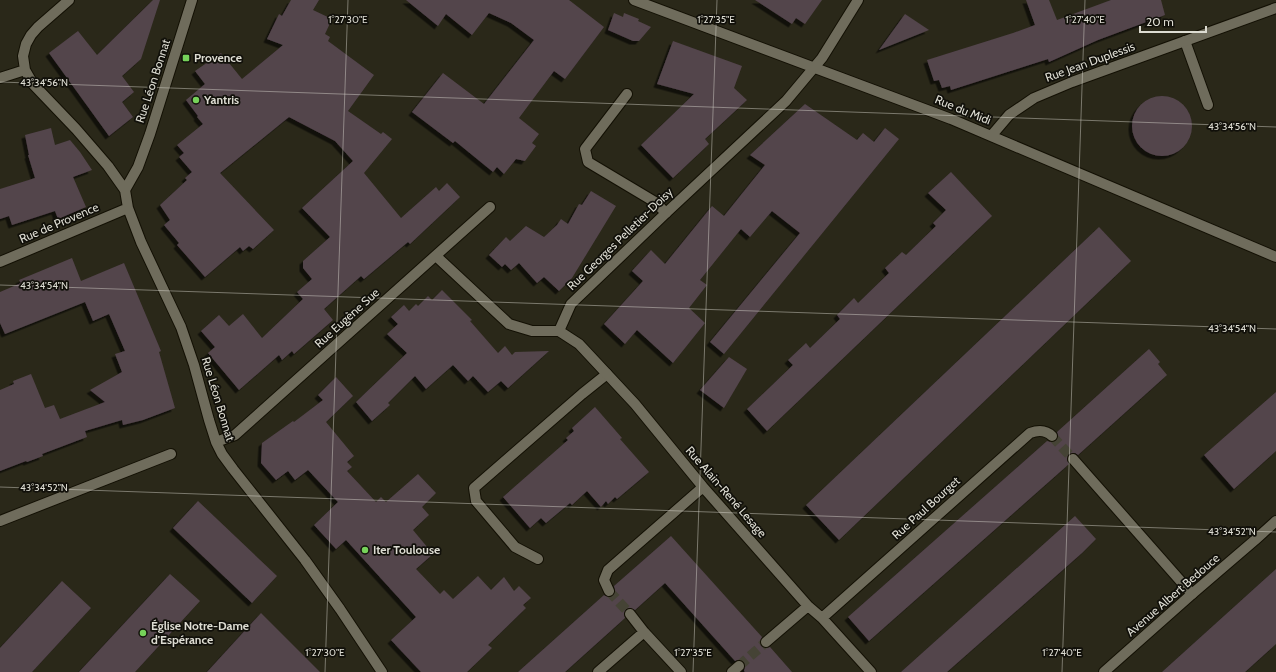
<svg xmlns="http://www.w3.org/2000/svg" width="1276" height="672" font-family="Cabin,sans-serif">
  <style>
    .building { fill: #53444c; filter: url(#shadow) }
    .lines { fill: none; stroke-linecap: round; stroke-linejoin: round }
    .street-tunnel { stroke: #454335; stroke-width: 10; stroke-dasharray: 10 5; stroke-linecap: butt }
    .lane-casing { stroke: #131004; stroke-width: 12 }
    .street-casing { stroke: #131004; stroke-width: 12 }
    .secondary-casing { stroke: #131004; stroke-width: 12 }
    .lane { stroke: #6f6c5c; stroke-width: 10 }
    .street { stroke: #6f6c5c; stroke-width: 10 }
    .secondary { stroke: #6f6c5c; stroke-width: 10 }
    .ticks { fill: none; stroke: #dddcd2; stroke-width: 1; stroke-opacity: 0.45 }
    .poi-dot { fill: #76d25a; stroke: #11100a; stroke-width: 1.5 }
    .labels { text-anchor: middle; stroke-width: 3.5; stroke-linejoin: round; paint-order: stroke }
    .poi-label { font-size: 12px; font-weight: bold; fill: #dddcd2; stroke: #11100a; text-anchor: start }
    .street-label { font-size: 12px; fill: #dddcd2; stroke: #11100a }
    .ticks-label { font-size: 10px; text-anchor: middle; fill: #dddcd2; stroke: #11100a; stroke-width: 3.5; stroke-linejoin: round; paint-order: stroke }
  </style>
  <defs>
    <filter id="shadow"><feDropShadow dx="-3.5" dy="3.5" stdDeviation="0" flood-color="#0009"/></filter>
  </defs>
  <rect width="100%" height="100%" fill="#2a2819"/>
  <path class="building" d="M153,0H160L141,59L122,76L134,92L122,102L133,117L109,136L49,53L78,31L97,55Z
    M291,0H319L313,10L332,19L325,34L330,37L328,41L374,75L348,111L381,134L383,132L392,139L364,173L401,218L436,187L439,191L447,183L460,197L410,244L408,242L364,279L361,276L324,309L333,320L294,354L292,351L282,360L279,355L239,390L208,353L215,347L201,331L219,315L229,326L243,314L262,338L303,299L297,292L312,279L303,268V261L330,237L302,208L353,161L335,141L289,117L220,173L274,230L253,249L249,246L243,251L240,247L205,277L177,245L179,243L164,225L170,220L160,205L187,180L185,178L192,172L179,157L184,153L177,145L203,124L197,117L198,116L186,100L205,84L195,71L221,53L242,79L283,45L267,39L279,14L282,16Z
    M406,0H569L604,27L565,79L554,71L519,118L539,134L532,143L536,146L525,161L516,159L504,174L497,167L493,172L455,141L453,143L412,112L443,73L484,104L534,40L511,23L489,13L472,35L446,14L438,26Z
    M755,0H822L805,24L796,18L792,24Z
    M1026,0H1049L1057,20L1111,0H1161L1165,15L1098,40L1049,62L1048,59L951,90L950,86L942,88L939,80L934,81L927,60L1013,33L1035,25Z
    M614,13L623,17L624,13L639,19L638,21L651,27L639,41H633L608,30Z
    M905,14L929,30L879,50Z
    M673,41L742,66L734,88L747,100L705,139L709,144L673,178L641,145L694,94L657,84Z
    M1132 126a30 30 0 1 1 60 0a30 30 0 1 1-60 0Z
    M805,104L857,140L863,133L874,142L885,128L899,139L724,354L710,342L800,233L772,211L750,237L741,229L700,280L707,285L689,308L705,323L673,363L637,330L625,344L604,324L643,281L632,271L651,250L665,264L712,206L724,216L765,165L750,155Z
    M51,128L55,145L70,140L80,152L92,170L73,177L86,207L58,219L55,211L12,225L9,216L0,219V189L35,178L28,155H29L25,135Z
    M951,172L992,216L767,431L747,409L793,365L788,360L806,343L810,348L840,319L837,315L854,298L858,303L889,273L885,268L902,252L906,255L936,226L933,223L946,210L928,193Z
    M591,191L616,206L572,278L559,291L544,277L537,283L519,263L511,270L505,264L502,267L489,255L506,237L510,241L526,226L544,237L557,225L561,219L568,224L579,204L582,205Z
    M1099,227L1131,261L839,540L806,505Z
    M72,258L81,281L124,263L161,351L159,352L175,408L143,420L123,425L122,420L85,431L87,437L42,454L43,456L27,462L26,461L0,471V390L14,384L13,381L31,374L45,408L54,405L60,419L105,402L90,390L122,372L115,354L125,351L109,314L93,321L85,302L5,334L0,323V292L21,283L19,280Z
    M442,290L472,320L470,321L498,353L505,346L512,355L515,352L549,351L508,388L501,381L488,392L473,376L468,381L453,365L426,389L415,376L388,403L390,405L372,421L356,402L407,353L387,334L398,324L391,317L404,305L409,311L416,304L418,306L428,296L432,300Z
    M1149,349L1160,362L1158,364L1167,375L1078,455L1075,453L1068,454L1067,460L1069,464L869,641L848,617L1047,441L1051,442L1057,440L1058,437L1057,432Z
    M729,357L747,369L724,408L700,390Z
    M336,377L353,396L326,422L354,456L347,462L352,467L347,471L376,502L381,497L386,502L418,474L436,493L422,507L429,515L413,530L433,554L416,569L440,594L444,590L453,599L478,576L491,590L504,577L514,591L519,586L531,598L523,605L526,608L488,645L492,648L467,672H421L391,640L416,617L346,540L336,549L314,525L338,502L308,470L295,480L288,471L276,480L261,463L262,443L293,421L294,422L323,400L318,395Z
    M1276,392V451L1234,489L1204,455Z
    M595,407L622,438L620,439L649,472L617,499L615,497L608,504L606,501L601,507L587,491L572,505L570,503L546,523L541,518L530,528L503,497L568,440L566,438L574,431L572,428Z
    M198,501L277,576L252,603L173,528Z
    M1075,516L1096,539L1082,553L947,672H901Z
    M671,536L762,637L760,643L761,646L767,648L770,647L792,672H745L744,671L745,665L744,662L738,660L735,661L665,583L635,610L630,608L626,609L624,614L625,618L565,672H518L604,595L609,597L614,595L615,591L614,586Z
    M1276,569V644L1245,672H1162Z
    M170,574L200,601L135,672H79Z
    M62,581L91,608L32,672H0V648Z
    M261,613L320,672H207Z"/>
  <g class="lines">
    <path class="street-tunnel" d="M1052,436L1073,459
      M609,591L630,614
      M739,666L766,642"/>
    <g class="lane-casing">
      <path id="lane" d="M1185,41L1208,105
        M627,94L585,149L588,162L655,202L666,213
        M0,521L171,454
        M538,559L515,547L476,501L474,488L582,394L607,374"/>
    </g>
    <g class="street-casing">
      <path id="street" d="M69,0L38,27L31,35L26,44L23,56L25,70L33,84L76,129L108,166L125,190L128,208L141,242L181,327L194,365L209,420L216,442L222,454L233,469L305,560L340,609L382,672
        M634,0L951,119L1276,257
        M0,78L25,70
        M992,135L1009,115L1034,98L1072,82L1276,8
        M125,190L138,167L150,134L192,0
        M436,256L509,324L532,331H559
        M0,262L128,208
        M559,331L579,344L635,404L703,487L808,606L822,618L871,672
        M559,331L571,304L666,213L786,101L822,58L858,0
        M216,442L235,435L490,207
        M1073,459L1192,594
        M609,591L604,580L608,570L703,487
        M630,614L644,632
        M822,618L1030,433C1038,430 1046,430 1052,436
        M766,642L808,606
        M598,672L644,632L681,672
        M732,672L739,666"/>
    </g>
    <g class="secondary-casing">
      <path id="secondary" d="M1104,672L1192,594L1255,540L1276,521"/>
    </g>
    <use href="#lane" class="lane"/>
    <use href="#street" class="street"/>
    <use href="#secondary" class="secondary"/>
  </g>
  <path class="ticks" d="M0,82L1276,127M0,285L1276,329M0,487L1276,532M325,672L348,0M693,672L717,0M1062,672L1085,0"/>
  <g class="poi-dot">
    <rect x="182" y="54" width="8" height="8" rx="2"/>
    <circle cx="196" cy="100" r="4"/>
    <circle cx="365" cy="550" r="4"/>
    <circle cx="143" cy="633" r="4"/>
  </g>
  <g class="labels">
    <g class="poi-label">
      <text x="194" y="62">Provence</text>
      <text x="204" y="104">Yantris</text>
      <text x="373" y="554">Iter Toulouse</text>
      <text x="151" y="630">Église Notre-Dame<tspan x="151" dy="14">d'Espérance</tspan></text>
    </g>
    <g class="street-label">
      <text transform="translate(1090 62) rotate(-20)" y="4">Rue Jean Duplessis</text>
      <text transform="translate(153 81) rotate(-72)" y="4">Rue Léon Bonnat</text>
      <text transform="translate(963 110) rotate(22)" y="4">Rue du Midi</text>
      <text transform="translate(59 223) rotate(-23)" y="4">Rue de Provence</text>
      <text transform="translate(620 239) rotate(-44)" y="4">Rue Georges Pelletier-Doisy</text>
      <text transform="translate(347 318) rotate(-42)" y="4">Rue Eugène Sue</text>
      <text transform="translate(218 399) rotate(73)" y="4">Rue Léon Bonnat</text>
      <text transform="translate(726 492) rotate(49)" y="4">Rue Alain-René Lesage</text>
      <text transform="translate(926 508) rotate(-42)" y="4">Rue Paul Bourget</text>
      <text transform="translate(1173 595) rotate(-41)" y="4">Avenue Albert Bedouce</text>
    </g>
  </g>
  <g class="ticks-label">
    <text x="348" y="23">1°27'30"E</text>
    <text x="716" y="23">1°27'35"E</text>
    <text x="1085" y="23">1°27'40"E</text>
    <text x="44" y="86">43°34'56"N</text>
    <text x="1232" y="130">43°34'56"N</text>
    <text x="44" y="289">43°34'54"N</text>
    <text x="1232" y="332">43°34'54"N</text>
    <text x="44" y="491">43°34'52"N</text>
    <text x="1232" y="535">43°34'52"N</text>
    <text x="325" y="656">1°27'30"E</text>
    <text x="693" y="656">1°27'35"E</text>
    <text x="1062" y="656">1°27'40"E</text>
  </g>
  <path d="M1140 26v6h66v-6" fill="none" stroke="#dddcd2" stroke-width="2"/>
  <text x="1146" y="26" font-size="12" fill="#dddcd2" stroke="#11100a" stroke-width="3" paint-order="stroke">20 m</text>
</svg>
